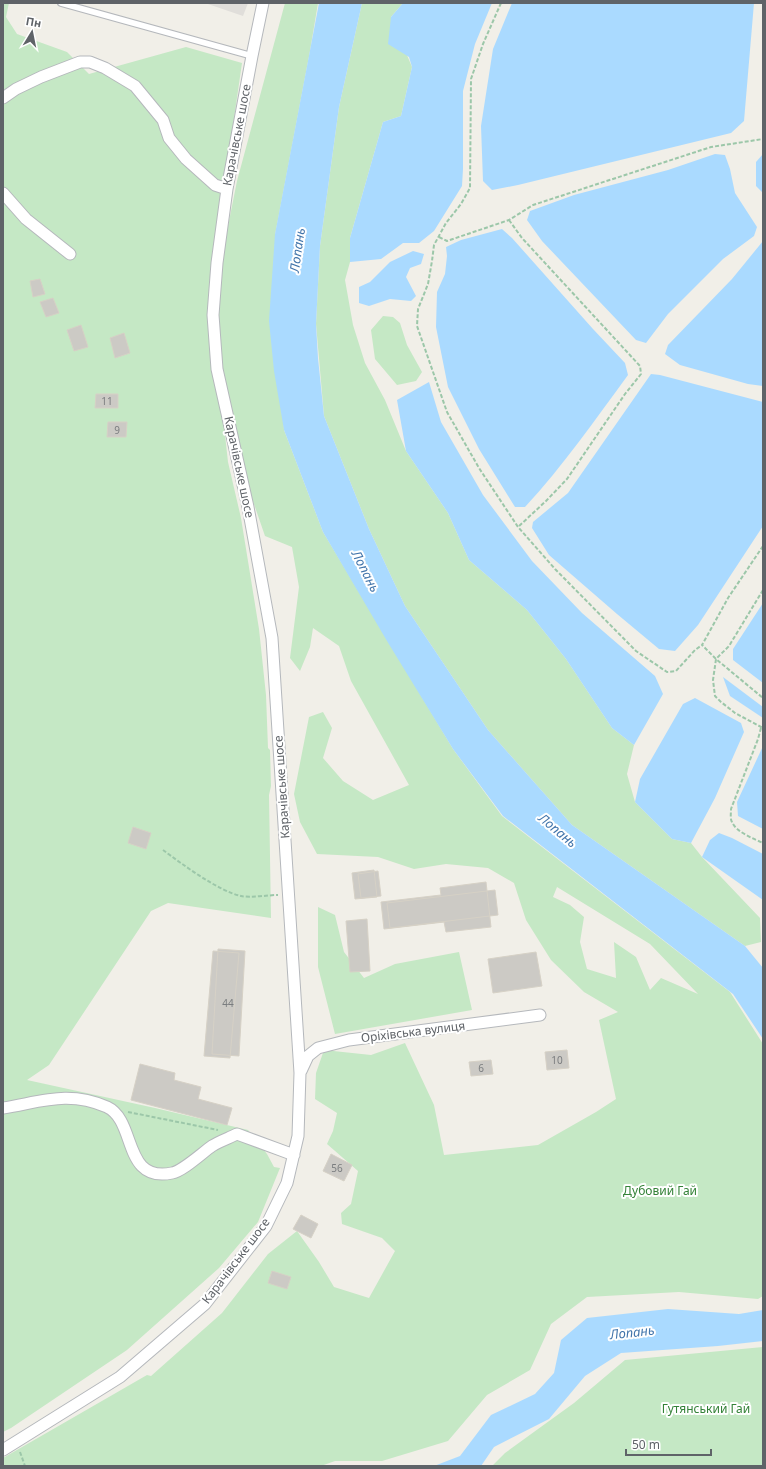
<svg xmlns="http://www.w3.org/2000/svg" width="766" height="1469" font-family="'Noto Sans',sans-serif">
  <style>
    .industrial { fill: #e0deda }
    .green { fill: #c5e8c5; fill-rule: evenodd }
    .water { fill: #aadaff }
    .building { fill: #cccac5; stroke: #d6d1c6 }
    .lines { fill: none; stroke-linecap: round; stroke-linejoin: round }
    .lane-casing { stroke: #b5b8bc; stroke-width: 8 }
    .street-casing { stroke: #b5b8bc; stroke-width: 13 }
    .path { stroke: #9cc7a9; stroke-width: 2; stroke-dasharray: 4 2; stroke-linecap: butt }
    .lane { stroke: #fff; stroke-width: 5.5 }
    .street { stroke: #fff; stroke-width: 11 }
    .labels { text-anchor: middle; stroke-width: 4; stroke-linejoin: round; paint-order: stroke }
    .number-label { font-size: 10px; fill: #7a7d7f }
    .street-label { font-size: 12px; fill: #5f6368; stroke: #fff }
    .park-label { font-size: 12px; fill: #348238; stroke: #fff }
    .water-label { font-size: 13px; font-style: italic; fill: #4174aa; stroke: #fff }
  </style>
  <rect width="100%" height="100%" fill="#f1efe8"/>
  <path class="industrial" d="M205,3H248L243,16Z"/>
  <path class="green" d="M3,3H9L6,17L17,34L67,52L89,74L186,47L242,63L209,292L216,354L219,296L223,251L237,181L285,3H318L310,51L275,235L284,430L323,532L453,749L502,816L730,992L763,1044V1296L758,1299L679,1292L587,1297L551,1324L530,1370L487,1395L448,1441L382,1461H335L321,1466H3V1458L147,1375L151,1376L222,1313L268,1254L297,1231L319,1262L334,1287L369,1298L395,1251L382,1238L342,1224L341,1213L351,1204L358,1171L327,1144L333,1131L337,1113L315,1099L316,1073L324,1050L371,1055L405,1043L434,1105L444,1155L538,1145L596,1112L616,1099L599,1020L618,1012L584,992L551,960L526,920L514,883L488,868L446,864L414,869L378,857L317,854L300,822L294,794L309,717L323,712L332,728L323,758L343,781L373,800L409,785L351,681L339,646L313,628L310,647L300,671L290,658L299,587L292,547L265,536L235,449L217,362L228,462L241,518L259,629L266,695L268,748L270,750L271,786L269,795L271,918L168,903L151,911L49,1065L27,1080L155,1108L248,1130L267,1154L274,1167L280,1168L258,1222L219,1268L127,1350L11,1428L3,1432ZM557,887L650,944L698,994L661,978L650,990L636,957L614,942L616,978L587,969L580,942L584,917L570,905L553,897Z
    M362,3H403L391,17L412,67L401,116L383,122L350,238V262L345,280L353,325L365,363L385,400L406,451L448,513L469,560L527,610L566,659L612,728L634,745L627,774L635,802L672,839L691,843L702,857L760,918L761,942L745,946L572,825L488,730L405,606L369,529L324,416L316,324L320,246L339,107Z
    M383,316L393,317L400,323L407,345L422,372L416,381L397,385L375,359L371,330Z
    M318,907L335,915L344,952L364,978L395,964L459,952L472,1010L335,1034L318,967Z
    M763,1347V1466H492L505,1453L574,1403L625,1360Z"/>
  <path class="water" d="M319,3H362L339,107L320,246L316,324L318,358L324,416L369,529L405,606L488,730L572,825L745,946L763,968V1039L733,994L503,816L453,749L387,641L323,532L284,430L274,371L269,321L275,234Z
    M403,3H492L475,44L463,91V169L462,186L434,231L419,243H403L381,259L350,262V238L383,122L401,116L412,67L409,57L388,44L391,17Z
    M512,3H754L744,121L731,133L518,185L492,190L483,181L481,126L493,49Z
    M715,154L725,155L730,169L735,193L757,227L754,236L723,259L668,314L646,343L636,340L542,241L527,220L530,211L574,195L668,170Z
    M763,154V193L756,186V162Z
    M502,229L512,238L593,329L625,363L628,375C595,420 563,466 525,507H515L479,449L448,387L436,327L437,292L445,274L447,256L446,247L461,240Z
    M763,241V386L748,384L680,365L665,354L668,345L732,279Z
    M413,251L424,254L421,264L410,268L406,277L416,296L411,301L390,299L369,306L359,303V287L370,282L390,262Z
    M651,374L660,375L763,402V526L698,625L675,651L659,649L617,614L549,555L532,528L533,522L568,493Z
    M429,382L441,422L483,495L532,561L582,613L655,676L663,694L634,745L612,728L566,659L527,610L469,560L448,513L406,451L397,400Z
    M763,603V683L733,660V649Z
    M723,677L763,707V718L730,696Z
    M695,698L741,723L744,732L715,798L691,843L672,839L635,802L640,779L683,704Z
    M763,746V829L738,816L737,802Z
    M719,833L732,838L763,854V900L702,857L710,840Z
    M668,1309L739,1314L763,1310V1341L718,1346L621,1353L585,1376L549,1419L494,1447L481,1466H434L460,1456L491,1415L535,1394L554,1373L561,1340L587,1318Z"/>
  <path class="building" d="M40,279L45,294L33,297L30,281Z
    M53,298L59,313L46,317L40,302Z
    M81,325L88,347L74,351L67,330Z
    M124,333L130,353L115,358L110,338Z
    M96,394H118V408H95Z
    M108,422H127L126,437H107Z
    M133,827L151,833L146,849L128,843Z
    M374,870L377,897L355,899L352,873Z
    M378,871L381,896L361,898L358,874Z
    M486,882L491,927L446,932L444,922L384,929L381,902L441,895L440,888Z
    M495,890L498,915L390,928L387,903Z
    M367,919L370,971L350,972L346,921Z
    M218,949L245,951L239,1056L212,1054Z
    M213,951L239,953L230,1058L204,1056Z
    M536,952L542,986L493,993L488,959Z
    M567,1050L569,1068L547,1070L545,1052Z
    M491,1060L493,1074L471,1076L469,1062Z
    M140,1064L175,1073L174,1080L201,1087L198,1099L232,1108L227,1125L131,1100Z
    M331,1154L352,1165L344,1181L323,1171Z
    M301,1215L318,1224L311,1238L293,1229Z
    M272,1271L291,1277L287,1289L268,1283Z"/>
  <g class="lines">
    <g class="lane-casing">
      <path id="lane" d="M61,3L252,56"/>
    </g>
    <g class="street-casing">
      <path id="street" d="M3,98L16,89L41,77L80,62H90L105,68L135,86L163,120L169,138L186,159L215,185L227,189
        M3,193L26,219L70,254
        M301,1071L308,1056L318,1048L349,1040L540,1015
        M3,1108C41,1102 68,1090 107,1107C137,1121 122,1183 172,1173C183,1171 202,1153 212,1146C220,1141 229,1138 237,1134L294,1155
        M3,1450L120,1377L205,1304L266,1226L287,1183L298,1136L300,1073L272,638L248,507L217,369L213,315L217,263L227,189L252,56L263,3"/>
    </g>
    <path class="path" d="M501,3L483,44L471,79L470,188L461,204L446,223L434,245L432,261L428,284L418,309L417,326L447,412L479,468L518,527L555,569L636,651L667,672L676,671L695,650L702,645
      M509,220L522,238L640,366L641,374L625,394L567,479L546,501L518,527
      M439,237L447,241L509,220L533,205L711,147L763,139
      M763,546L728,598L702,645L716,659L763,698
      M763,590L729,646L716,659L713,680L715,696L721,702L735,713L763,728
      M761,728L758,739L731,809C731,813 730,819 732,822C736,832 754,839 763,843
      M163,850C182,864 218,891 241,896C251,898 268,895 278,895
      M128,1112L218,1130
      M20,1452L25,1466"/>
    <use href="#lane" class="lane"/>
    <use href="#street" class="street"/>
  </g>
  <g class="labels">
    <g class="number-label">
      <text x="107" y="405">11</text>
      <text x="117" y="434">9</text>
      <text x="228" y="1007">44</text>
      <text x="557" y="1064">10</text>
      <text x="481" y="1072">6</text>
      <text x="337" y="1172">56</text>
    </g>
    <g class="street-label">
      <text transform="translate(237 135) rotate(-79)" y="4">Карачівське шосе</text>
      <text transform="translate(239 467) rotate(78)" y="4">Карачівське шосе</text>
      <text transform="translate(282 787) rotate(-94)" y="4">Карачівське шосе</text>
      <text transform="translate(413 1032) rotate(-7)" y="4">Оріхівська вулиця</text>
      <text transform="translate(236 1261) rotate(-53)" y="4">Карачівське шосе</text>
    </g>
    <g class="park-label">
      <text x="660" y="1195">Дубовий Гай</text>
      <text x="706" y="1413">Гутянський Гай</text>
    </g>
    <g class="water-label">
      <text transform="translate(297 250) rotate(-82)" y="5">Лопань</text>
      <text transform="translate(366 571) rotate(63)" y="5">Лопань</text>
      <text transform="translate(558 830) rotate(40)" y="5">Лопань</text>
      <text transform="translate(632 1332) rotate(-6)" y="5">Лопань</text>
    </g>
  </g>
  <rect width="766" height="1469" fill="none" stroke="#5f6368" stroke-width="8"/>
  <g transform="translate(32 32) rotate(10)" stroke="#ffffff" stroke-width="3" paint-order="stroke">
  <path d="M0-3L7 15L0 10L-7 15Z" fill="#5f6368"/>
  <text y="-6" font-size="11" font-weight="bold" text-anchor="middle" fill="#5f6368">Пн</text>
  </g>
  <path d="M626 1449v6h85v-6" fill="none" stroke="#5f6368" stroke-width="2"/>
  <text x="632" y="1449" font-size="12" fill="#5f6368" stroke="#ffffff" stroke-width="3" paint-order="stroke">50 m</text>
</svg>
